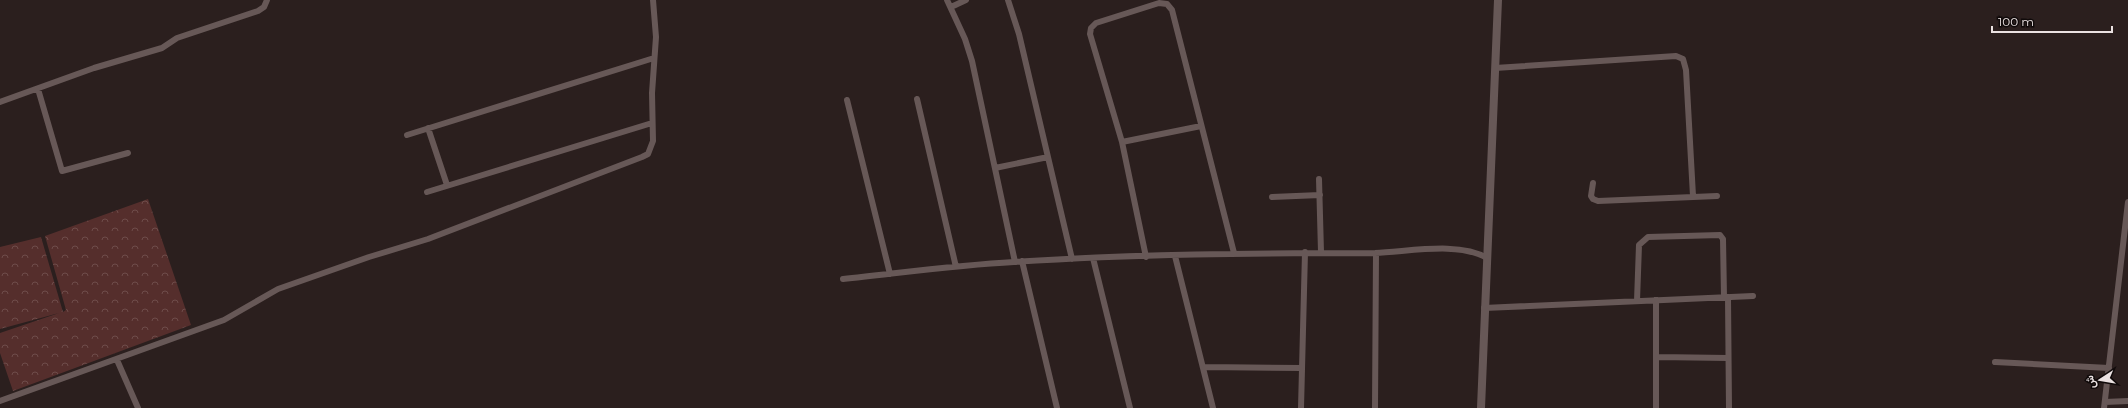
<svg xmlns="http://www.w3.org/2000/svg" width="2128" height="408" font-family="Montserrat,Vazirmatn,sans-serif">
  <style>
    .forest { fill: url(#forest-crowns) }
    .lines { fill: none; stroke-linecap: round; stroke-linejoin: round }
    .minor { stroke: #675857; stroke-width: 6 }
    .tertiary { stroke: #675857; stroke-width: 8 }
  </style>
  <defs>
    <pattern id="forest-crowns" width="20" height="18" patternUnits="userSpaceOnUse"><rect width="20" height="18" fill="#552e2c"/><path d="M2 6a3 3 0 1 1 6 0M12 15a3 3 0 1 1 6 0" fill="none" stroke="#6e4c4a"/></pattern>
  </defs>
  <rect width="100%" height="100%" fill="#2b1f1e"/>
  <path class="forest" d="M148,199L191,325L13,391L0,353V333L59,313L0,329V247L41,237L63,312L66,310L45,236Z"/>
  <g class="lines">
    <path class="minor" d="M947,0L965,39L972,61L1015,262
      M1008,0L1019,34L1072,259
      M951,7L966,0
      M1495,68L1676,56L1683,59L1686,70L1693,196
      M38,89L62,171L128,153
      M917,99L956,267
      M847,100L890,274
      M0,102L94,68L162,48L177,38L258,11L264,7L267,0
      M428,128L447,185
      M407,135L654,58
      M1122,142L1201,126
      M995,168L1048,157
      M1319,179L1321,252
      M1593,183L1591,196L1593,199L1598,201L1717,196
      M427,192L652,123
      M1272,197L1320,195
      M1175,256L1213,408
      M1146,257L1122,142L1090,34L1091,28L1096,23L1159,3L1167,4L1172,10L1234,253
      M1093,258L1130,408
      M1022,261L1057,408
      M843,279C900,273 957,265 1014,262C1134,254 1255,253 1375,253C1408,252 1458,241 1487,258
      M1728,297L1729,408
      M1637,301L1639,245L1648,237L1720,235L1723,239L1724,297
      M1484,308L1753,296
      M1657,357L1728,358
      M117,360L138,408
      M1995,362L2109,368
      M1204,367L1302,368
      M0,401L224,320L278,289L369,257L428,239L642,157L648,154L653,141L652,93L656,37L653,0
      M2105,402L2128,401
      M1301,408L1305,252
      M1375,408L1376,253
      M1656,408V300
      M2104,408L2128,202"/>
    <path class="tertiary" d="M1481,408L1498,0"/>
  </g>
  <g transform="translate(2100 380) rotate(258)" stroke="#100a0a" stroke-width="3" paint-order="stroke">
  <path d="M0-3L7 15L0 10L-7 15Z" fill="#ebe2e2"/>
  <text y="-6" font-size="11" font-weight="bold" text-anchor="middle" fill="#ebe2e2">ش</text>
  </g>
  <path d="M1992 26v6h120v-6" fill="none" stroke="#ebe2e2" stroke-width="2"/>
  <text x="1998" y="26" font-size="12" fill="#ebe2e2" stroke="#100a0a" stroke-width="3" paint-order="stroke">100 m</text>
</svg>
